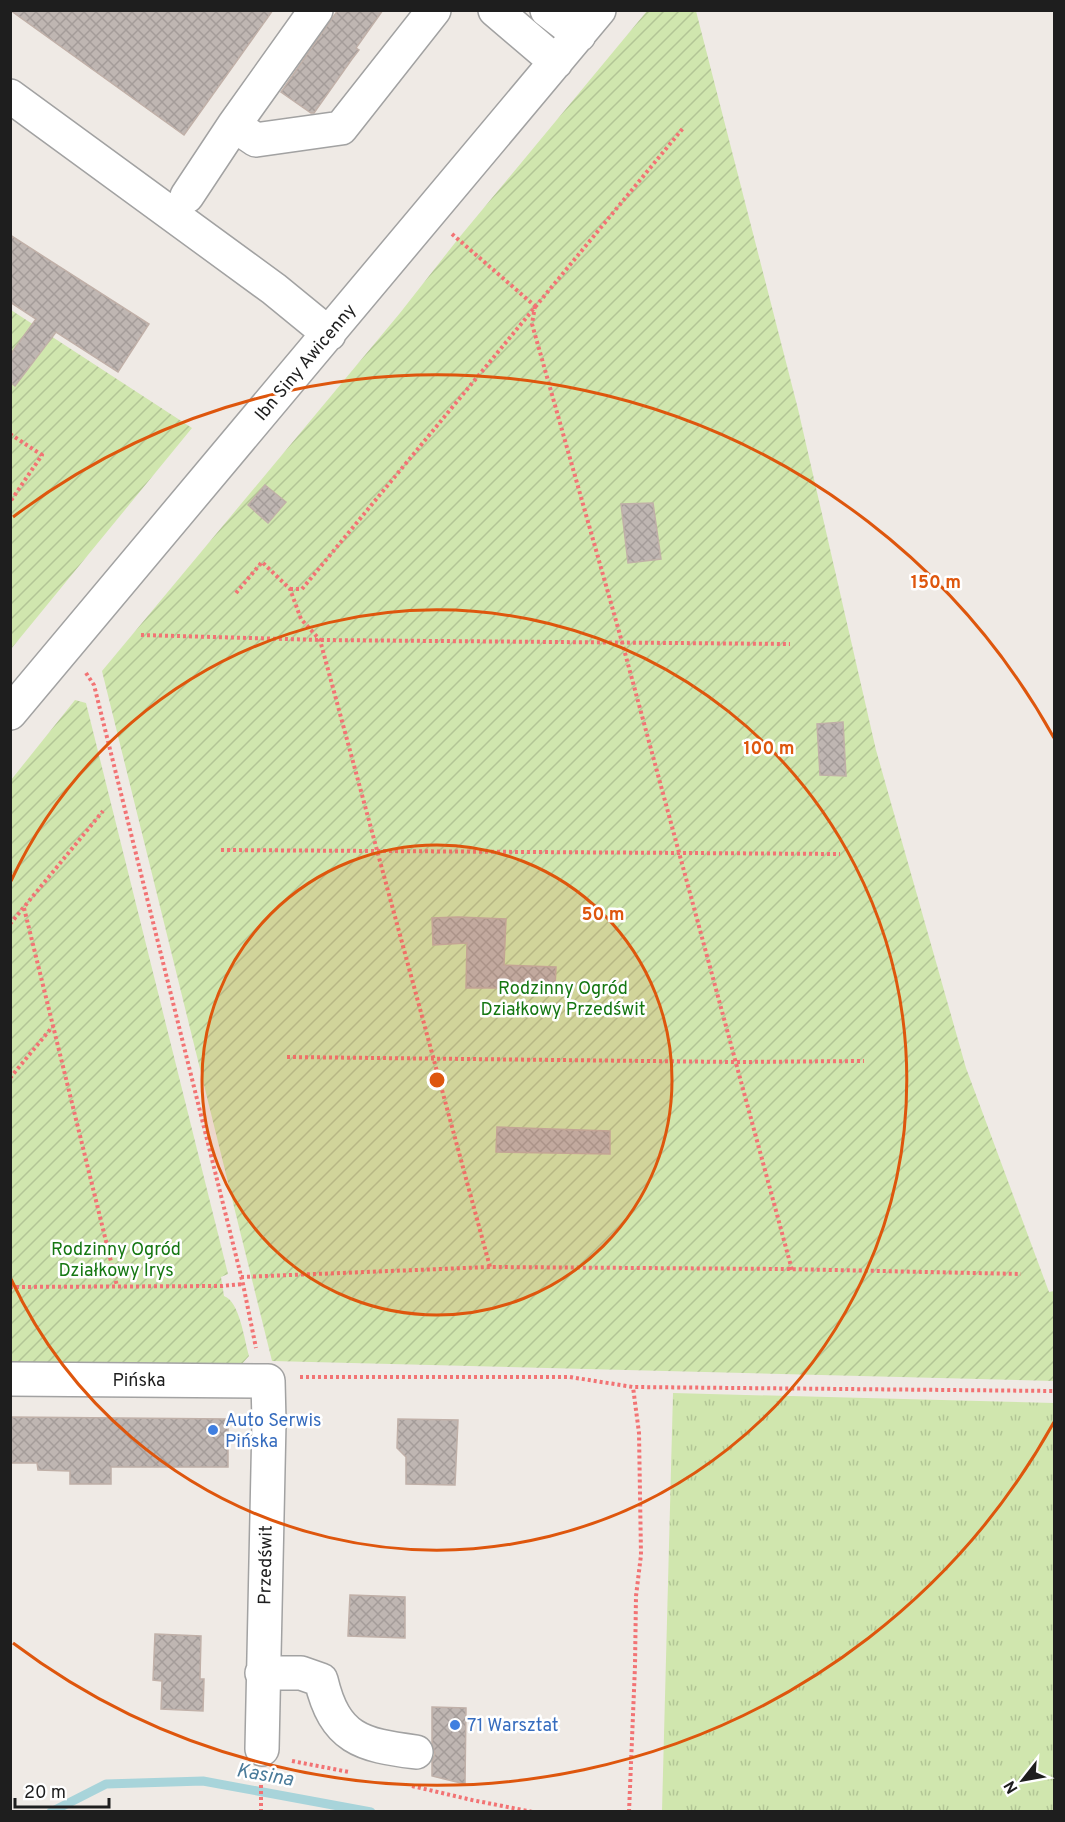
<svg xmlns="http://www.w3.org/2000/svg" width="1065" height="1822" font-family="Overpass,sans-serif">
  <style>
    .grass { fill: url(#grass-tufts) }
    .garden { fill: url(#garden-furrows) }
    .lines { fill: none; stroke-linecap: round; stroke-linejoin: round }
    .stream { stroke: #a8d4da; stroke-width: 9 }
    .building { fill: url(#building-cross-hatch); stroke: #c0b0a8; stroke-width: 1.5 }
    .minor-casing { stroke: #a2a2a2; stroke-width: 36 }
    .path { stroke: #f27374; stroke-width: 4; stroke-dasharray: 3 3; stroke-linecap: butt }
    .minor { stroke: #fff; stroke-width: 33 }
    .ring { fill: none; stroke: #de560d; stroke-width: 3 }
    .shop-dot { fill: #3f7fe0; stroke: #fff; stroke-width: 2 }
    .labels { text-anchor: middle; stroke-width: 5; stroke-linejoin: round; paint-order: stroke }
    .street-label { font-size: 18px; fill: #1e1e1e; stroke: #fff }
    .park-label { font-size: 18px; fill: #157712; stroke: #fff }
    .shop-label { font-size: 18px; fill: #366cbe; stroke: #fff; text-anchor: start }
    .water-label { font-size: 20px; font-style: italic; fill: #4a7b9a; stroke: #fff }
    .centre { fill: #de560d; stroke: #fff; stroke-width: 3 }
    .ring-label { font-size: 18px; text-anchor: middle; font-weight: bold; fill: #de560d; stroke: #fff; stroke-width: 5; stroke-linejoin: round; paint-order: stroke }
  </style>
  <defs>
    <pattern id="grass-tufts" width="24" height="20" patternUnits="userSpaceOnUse" patternTransform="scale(1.5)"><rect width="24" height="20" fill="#d0e6ae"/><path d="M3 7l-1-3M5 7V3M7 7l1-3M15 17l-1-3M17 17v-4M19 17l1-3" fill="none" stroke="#b2c595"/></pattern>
    <pattern id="garden-furrows" width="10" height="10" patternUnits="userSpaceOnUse" patternTransform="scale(1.5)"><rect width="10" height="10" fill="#d0e6ae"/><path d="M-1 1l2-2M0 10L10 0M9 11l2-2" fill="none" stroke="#b2c595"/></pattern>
    <pattern id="building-cross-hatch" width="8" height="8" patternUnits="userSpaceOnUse" patternTransform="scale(1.5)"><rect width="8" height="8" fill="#bfb6b2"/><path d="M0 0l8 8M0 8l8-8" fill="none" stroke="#a49c99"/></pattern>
  </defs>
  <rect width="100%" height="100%" fill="#efeae5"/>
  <path class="grass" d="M673,1393L1054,1403V1811H662Z"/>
  <path class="garden" d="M647,11H696L798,409L876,750L966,1068L1049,1292L1054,1291V1381L272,1361L102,671L400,313L458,239Z
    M11,310L192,428L11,649Z
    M75,700L86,703L228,1274L221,1277L224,1296C240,1302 244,1339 249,1356L240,1366L11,1367V780Z"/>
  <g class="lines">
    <path class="stream" d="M51,1812L106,1784L203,1781L371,1812"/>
  </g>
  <path class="building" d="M10,10H273L184,135Z
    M338,10H383L356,48L359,50L352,59L314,113H311L281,92Z
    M10,235L149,324L118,372L56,332L15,386L10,382V355L36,319L10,302Z
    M265,485L286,502L268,523L248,505Z
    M653,503L661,559L628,563L621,504Z
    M843,722L846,776L820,775L817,724Z
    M458,917L506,919L504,965L556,967L555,988H466L467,943L433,945L432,918Z
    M497,1127L610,1131V1154L496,1152Z
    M10,1417L228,1419V1467H111V1484H70V1471L38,1470L37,1463H10Z
    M398,1419L458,1420L455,1485L406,1484V1457L397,1448Z
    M350,1595L405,1597V1638L348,1636Z
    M155,1634L201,1636L200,1679H204L203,1711L161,1709L162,1681L153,1680Z
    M432,1707L466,1708L465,1784L432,1776V1761L435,1754L432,1744Z"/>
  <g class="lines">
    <g class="minor-casing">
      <path id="minor" d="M495,10L556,62
        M547,10L579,35
        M10,96L274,289L329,334
        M234,125L256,140L341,128L434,10
        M187,196L234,125L316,10
        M10,713L599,10
        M10,1379L268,1381L269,1422L262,1749
        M262,1673H301L321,1680C335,1739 361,1745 416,1752"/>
    </g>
    <path class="path" d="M452,234L535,306
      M535,306L532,324L622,642L792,1270
      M10,434L42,455L10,502
      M290,589H302L684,127
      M236,593L262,562L290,589L301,619L320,640L490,1267
      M141,635L320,640L790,644
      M86,673L94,685L243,1284L256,1348
      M221,850L840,854
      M24,908L117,1286
      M10,924L103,811
      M287,1057L736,1062L864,1061
      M10,1078L53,1026
      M241,1277L490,1267L786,1269L1021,1274
      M10,1287L222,1286L243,1284
      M300,1377H570L633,1387L1054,1391
      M292,1761L349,1772
      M261,1779V1812
      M412,1786L472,1800L533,1812
      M629,1812L635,1666L636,1596L641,1555L639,1433L633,1387"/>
    <use href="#minor" class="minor"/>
  </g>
  <circle cx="437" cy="1080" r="235" fill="#de560d" fill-opacity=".12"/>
  <g class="ring">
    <circle cx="437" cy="1080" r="235"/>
    <path d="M11 881A470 470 0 1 1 11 1279"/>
    <path d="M1054 1422A705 705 0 0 1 13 1643M13 517A705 705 0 0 1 1054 738"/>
  </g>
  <g class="shop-dot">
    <circle cx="213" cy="1430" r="6"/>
    <circle cx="455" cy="1725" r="6"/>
  </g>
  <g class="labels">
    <g class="street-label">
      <text transform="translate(305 362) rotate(-50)" y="6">Ibn Siny Awicenny</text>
      <text x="139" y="1386">Pińska</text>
      <text transform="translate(265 1565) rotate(-89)" y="6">Przedświt</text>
    </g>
    <g class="park-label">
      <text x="563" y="994">Rodzinny Ogród<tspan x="563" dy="21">Działkowy Przedświt</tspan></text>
      <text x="116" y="1255">Rodzinny Ogród<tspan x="116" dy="21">Działkowy Irys</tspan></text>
    </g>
    <g class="shop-label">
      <text x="225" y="1426">Auto Serwis<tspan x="225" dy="21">Pińska</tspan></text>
      <text x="467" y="1731">71 Warsztat</text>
    </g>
    <g class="water-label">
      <text transform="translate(265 1774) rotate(10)" y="7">Kasina</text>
    </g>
  </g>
  <circle cx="437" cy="1080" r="9" class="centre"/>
  <g class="ring-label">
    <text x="936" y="588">150 m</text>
    <text x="769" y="754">100 m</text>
    <text x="603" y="920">50 m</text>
  </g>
  <rect width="1065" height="1822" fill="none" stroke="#1e1e1e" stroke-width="24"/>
  <g transform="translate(1023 1780) rotate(239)" stroke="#ffffff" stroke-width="4.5" paint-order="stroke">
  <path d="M0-4.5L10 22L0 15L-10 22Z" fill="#1e1e1e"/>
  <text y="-9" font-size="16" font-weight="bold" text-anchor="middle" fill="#1e1e1e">N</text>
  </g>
  <path d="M15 1798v9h94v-9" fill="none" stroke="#1e1e1e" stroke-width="3"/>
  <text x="24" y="1798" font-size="18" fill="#1e1e1e" stroke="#ffffff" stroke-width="4.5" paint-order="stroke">20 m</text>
</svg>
